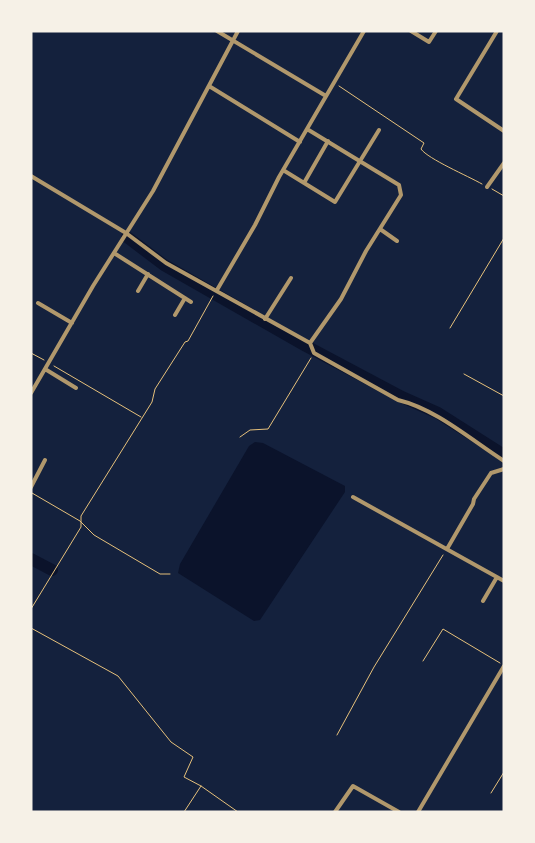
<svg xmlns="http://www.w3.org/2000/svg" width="535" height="843" font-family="Helvetica,sans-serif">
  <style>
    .water { fill: #0b132b }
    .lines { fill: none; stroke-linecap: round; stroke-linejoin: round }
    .river { stroke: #0b132b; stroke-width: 12 }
    .path { stroke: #e5c07b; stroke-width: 1 }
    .minor { stroke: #b1986c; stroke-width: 4 }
  </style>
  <rect width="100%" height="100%" fill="#14213d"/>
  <path class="water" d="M255,442L263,443L345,486V492L260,620L254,621L178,573L180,564L249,446Z"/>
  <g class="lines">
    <path class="river" d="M127,237L164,265L306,346L402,397L438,413L504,455
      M31,559L52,570"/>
    <path class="path" d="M339,86L424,143L421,149C428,159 468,176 482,184
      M492,189L504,196
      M450,328L504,238
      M31,353L44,360
      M54,366L141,417
      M464,374L504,396
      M240,437L250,430L268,429L311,358
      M32,493L80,521L94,535L160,574H170
      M31,609L81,527V516L152,402L155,389L185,342L188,341L213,296
      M31,628L118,676L171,742L193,757L184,777L201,786L238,812
      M423,661L443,629L500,663
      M337,735L374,667L443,555
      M491,793L504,772
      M184,812L201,786"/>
    <path class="minor" d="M217,31L326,96
      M411,31L429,42L436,31
      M497,31L456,99L504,131
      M209,86L300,142
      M307,129L399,185L401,195L366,251L341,299L310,343
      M283,170L335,202L379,130
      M31,176L126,233L166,263L310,343L314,353L398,400C436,409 471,440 504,461
      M304,183L328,141
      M487,187L504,163
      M380,229L397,241
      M114,253L191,302
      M217,290L255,225L279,177L364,31
      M138,291L148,274
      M38,303L72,323
      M175,315L185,298
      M265,319L291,278
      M45,369L76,388
      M31,393L93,286L153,191L238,31
      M31,487L45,460
      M353,497L504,581
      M447,549L473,504L474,499L491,473L504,469
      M483,601L497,577
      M335,812L353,786L399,812
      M418,812L504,666"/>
  </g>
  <rect width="535" height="843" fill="none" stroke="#f6f1e7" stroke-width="65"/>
</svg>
